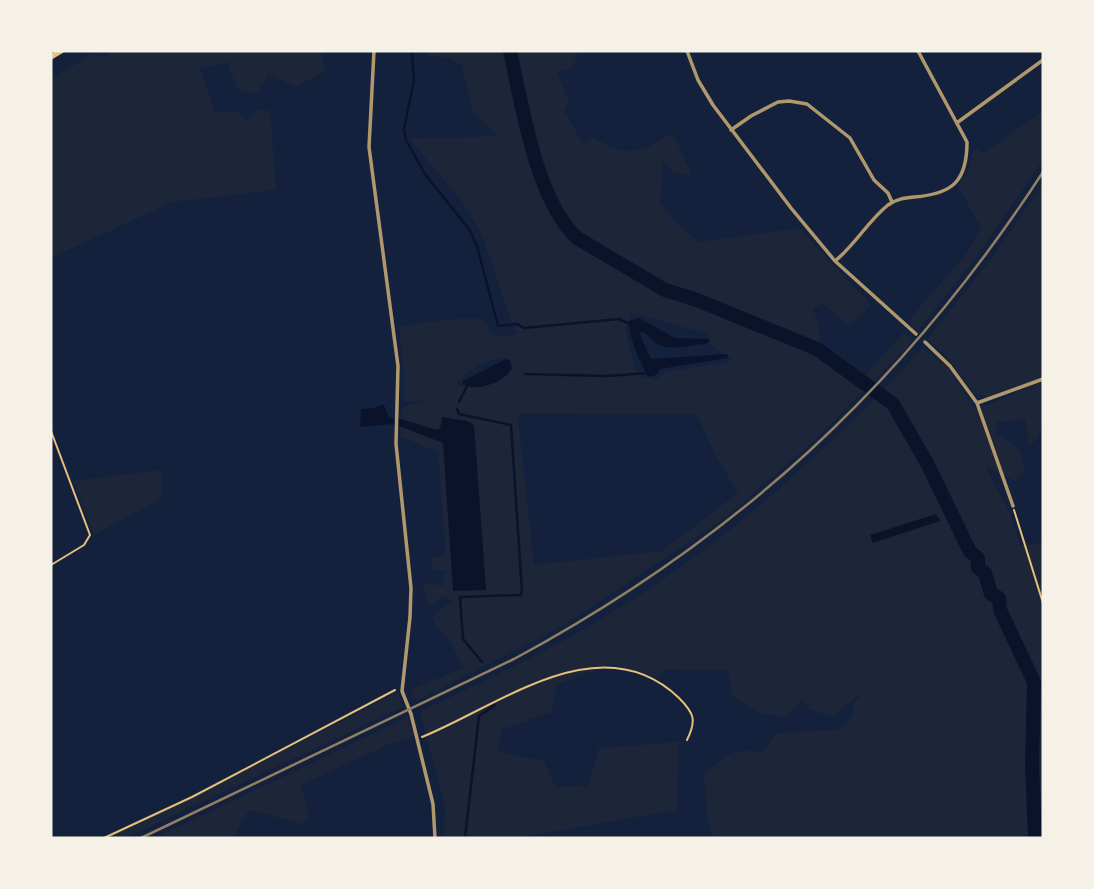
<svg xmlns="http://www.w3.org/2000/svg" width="1094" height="889" font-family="Overpass,sans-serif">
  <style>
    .green { fill: #1d2539; fill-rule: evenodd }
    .water { fill: #0b132b }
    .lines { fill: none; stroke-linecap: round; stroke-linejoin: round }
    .stream { stroke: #0b132b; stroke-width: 2.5 }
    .river { stroke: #0b132b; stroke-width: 14 }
    .path { stroke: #e5c07b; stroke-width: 2 }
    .minor { stroke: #b1986c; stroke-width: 3.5 }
    .secondary { stroke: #e5c07b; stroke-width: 5 }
    .rail { stroke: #918062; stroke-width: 2.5 }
  </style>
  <rect width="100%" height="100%" fill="#14213d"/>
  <path class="green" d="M112,51H321L325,71L296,87L269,74L256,94L238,90L227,62L197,69L201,71L215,113L239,111L242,118L248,120L255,110L270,111L276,190L172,202L51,258V80L93,53L105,58Z
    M428,51H578L574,66L557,72L569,102L564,110L583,144L593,138C632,157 635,155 673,133L692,176L674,172L662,161L663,173L660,202L672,219L699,242L799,228L871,305L850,326L823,304L813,308L819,328V347L810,355L824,356L855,378L848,383L864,376L903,333L914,340L814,441L725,518L564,625L416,701L410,690L463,668L450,641L437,627L432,617L452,601L444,595L430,606L423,588L427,583L443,586L445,570H432V558L446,555L438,452L400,436L402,408L424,401H403L404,380L399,326L455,319H483L494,337L518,334C498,296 494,252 471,215C454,188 429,165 410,139L498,136L473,113L462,65L451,59L429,55ZM632,313L709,334L710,345L733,360L725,363L664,372L657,379L642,377L635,367L625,330ZM499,358L509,359L512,364C489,386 487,390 456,385C463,371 485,362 499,358ZM521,413L697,415L716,456L738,493L662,551L534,565L518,418Z
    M1043,111V160L974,260L918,331L908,321L969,250L981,228L958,186L969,169L972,151L976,148L982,154Z
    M1043,184V377L991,396L975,395L947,357L927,339L989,262Z
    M923,348L948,368L975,410L1043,382V425L1042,424L1038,437L1030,446L1025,419L996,422L997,435C1016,443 1024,452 1024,472L1015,481L985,466L1011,515L1020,546L1043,542V838H714L708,823L704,775C727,754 729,748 762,752L777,733L838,730L853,715L854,703L863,692L831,717L809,709L802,700L784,717L761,713L732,696L728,671L663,669L660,678L612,664L557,684L552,712L502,729L497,752L544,761L555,787L588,786L599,748L679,742L677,810L516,838H444L445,806L420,712C485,680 552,650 613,612C729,541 831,447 923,348Z
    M162,470V498L94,535L73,481Z
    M398,692L403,707L126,838H106L216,785Z
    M408,717L414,736L389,744L301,785L309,818L303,824L249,810L232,838H155Z"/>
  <path class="water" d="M639,318L675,338L709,339V342L705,344C690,345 672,351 659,345C651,341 649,334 641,331L640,335L651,359L727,354L728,358L660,369L656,375L648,377C641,363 627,334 629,321Z
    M506,359L510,361L512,368C505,382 476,393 463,384V381Z
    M380,405H384L389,418L401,419L437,430L440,429L442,417L467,421L474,425L486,590L453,591L443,443L394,424L360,427L361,409L375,408Z
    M936,514L940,521L873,543L870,535Z"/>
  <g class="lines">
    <path class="stream" d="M412,51L414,80L404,129L406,140L425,174L469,229L477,246L498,326L517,324L524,328L619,319L632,325
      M525,374L607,376L648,373
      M459,402L467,386
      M457,409L459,414L511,425L522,592L520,595L460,597L463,639L482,662
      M465,838L479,716L495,705"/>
    <path class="river" d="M510,51C522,105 536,200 577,238L665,290L697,300L817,349L893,404L928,465L970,552L978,558V568L985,573L991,594L999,598L1000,610L1034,682L1032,764L1035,838"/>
    <path class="path" d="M51,431L90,535L84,545L51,565
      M1014,510L1043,603
      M422,737C499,706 601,623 679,698C694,713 697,720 687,740
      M104,838L192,797L395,690"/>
    <path class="minor" d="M374,51L369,147L398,366L396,444L411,588L410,617L402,691L411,714L433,804L435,838
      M687,51L698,80L713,105L791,208L835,261L916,334
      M958,122L1043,60
      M731,130L751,116L778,102L789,101L807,104L850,138L874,180L888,193L892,202
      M835,261C855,245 868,221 888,205C896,199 905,198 914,197C952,194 967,182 967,142L918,51
      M925,342L950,366L977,403L1013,506
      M977,403L1043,379"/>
    <path class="secondary" d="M51,57L61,51"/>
    <path class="rail" d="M141,838L514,659C737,539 905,384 1043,172"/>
  </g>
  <rect width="1094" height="889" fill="none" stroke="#f6f1e7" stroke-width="105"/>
</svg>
